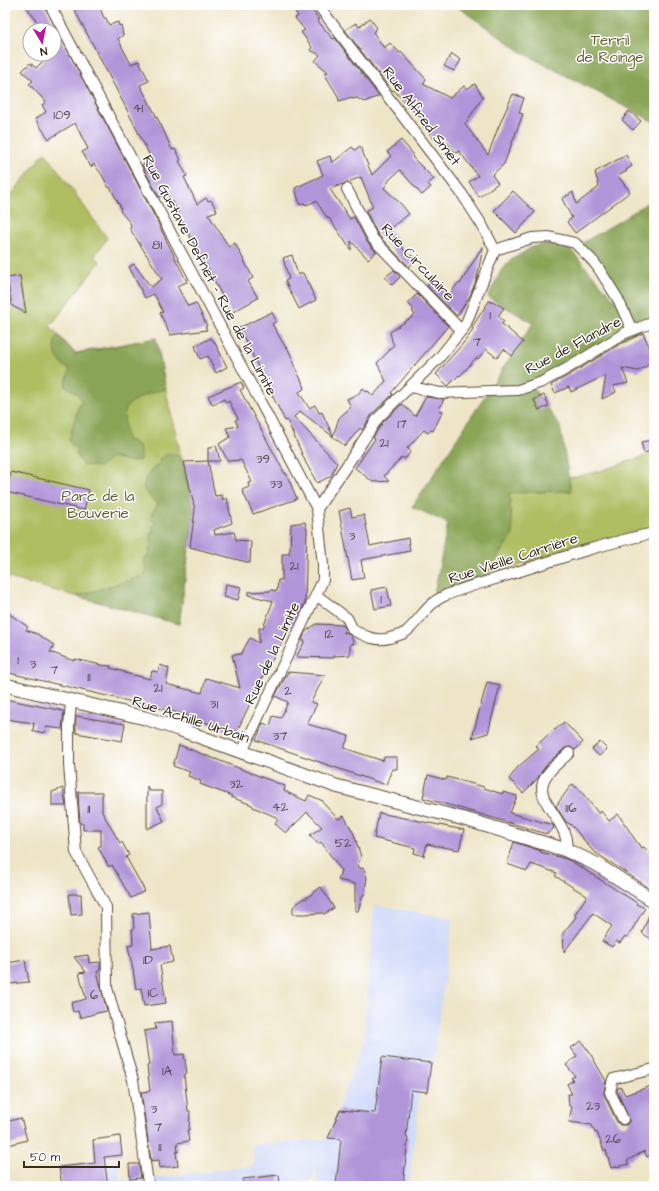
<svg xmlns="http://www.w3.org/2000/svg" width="659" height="1191" font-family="'Architects Daughter',sans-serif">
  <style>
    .built { fill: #d0daf9 }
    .green { fill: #aebe61; stroke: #747440 }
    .forest { fill: #8aa557; stroke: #62683a }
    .building { fill: #b195d9 }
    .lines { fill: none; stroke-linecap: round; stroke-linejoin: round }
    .minor-casing { stroke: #564637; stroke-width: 12 }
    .tertiary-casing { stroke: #564637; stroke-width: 15 }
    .minor { stroke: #fff; stroke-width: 10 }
    .tertiary { stroke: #fff; stroke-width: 13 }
    .labels { text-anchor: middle; stroke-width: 3; stroke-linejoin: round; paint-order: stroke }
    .number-label { font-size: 13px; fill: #58454d }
    .park-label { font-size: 15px; fill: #635e35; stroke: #fff }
    .street-label { font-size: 15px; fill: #3b2a1e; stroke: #fff }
  </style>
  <rect width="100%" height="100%" fill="#fff"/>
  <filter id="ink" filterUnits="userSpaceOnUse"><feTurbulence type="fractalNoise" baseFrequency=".025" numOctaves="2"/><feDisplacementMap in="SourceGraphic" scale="8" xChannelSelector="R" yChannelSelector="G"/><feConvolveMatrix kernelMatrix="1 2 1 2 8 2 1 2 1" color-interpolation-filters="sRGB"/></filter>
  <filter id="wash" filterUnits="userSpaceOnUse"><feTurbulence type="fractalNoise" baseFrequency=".012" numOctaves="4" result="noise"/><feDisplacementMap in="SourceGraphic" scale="16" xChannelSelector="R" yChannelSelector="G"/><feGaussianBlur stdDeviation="0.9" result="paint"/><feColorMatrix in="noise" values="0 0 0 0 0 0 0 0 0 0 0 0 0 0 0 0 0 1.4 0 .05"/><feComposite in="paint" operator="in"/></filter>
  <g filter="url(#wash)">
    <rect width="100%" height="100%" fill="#eee5c7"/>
    <path class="built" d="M374,905L453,918L429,1091L420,1090L409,1186H315L317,1166L308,1186H63L61,1165L118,1160L120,1181L171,1176L254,1166L253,1145L327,1139L364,1040Z"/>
    <path class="green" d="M45,152L107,238L95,256L100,262L50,326L75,353L156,338L167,396L194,511L179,624L5,577V333L13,307L27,313L21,276L5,279V203Z
      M654,453V527L547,556L484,577L513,534L509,492L571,491L569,478L597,472Z"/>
    <path class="forest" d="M455,5H654V122L523,53Z
      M654,198V322L531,385L560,426L571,491L509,493L513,534L484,577L459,585L433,599L448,523L412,507L533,323L488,297L502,269L511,260L532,247L540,245L551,244L570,249L622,308L599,269L574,248L623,219Z
      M58,335L75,354L156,338L166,389C156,391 132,398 126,408C123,415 125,432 127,439L139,446L140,453V460C131,463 121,460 113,457L109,461L99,467L82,465L81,461L78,459V456L76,454L77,449L72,446L69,440L79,404H82C81,394 73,391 65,386L70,369C69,369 65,367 64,366C56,360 51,343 58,335Z
      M169,453L178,456L182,459L194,511L179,624L77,596L143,576L147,571L145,566L144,559L150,555L149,550L151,546L150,543L152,540L150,536L151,532H154L152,527L155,523L151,516C152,511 156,509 158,503L153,501L143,488C145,477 150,469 160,463L159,459Z"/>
    <g id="blocks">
      <path class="building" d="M25,5H44L158,223L177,262L187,282L177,286L188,306L196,303L207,326L205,327L207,330L170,335L160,313L163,312L154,294L145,298L129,267L134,264L151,287L162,279L130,229L131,224L120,211L121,208L110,187L109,188L102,175L94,164L91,167L82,152L88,149L75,123L49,139L35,119L46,112L42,105L46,102L29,84L33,81L22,71L30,63L36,68L50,54H54V30H43Z
        M72,5H92L94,8L99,6L104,18H106L109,25L118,22L119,26L121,25L123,35L118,39L131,64L139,61L149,81L140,85L161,125L172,150L175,149L181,160L179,161L187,176L184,177L197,204L206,198L208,201L211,200L217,211L208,214L229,247L235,243L253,278L248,281L258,298L231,313L199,251L198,252L186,229V228L174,205L167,194L159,197L142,165L152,160L125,106Z
        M290,5H308L319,19L317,20L333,39L335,38L379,96L364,102L357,98L352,99V97L339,101L338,96L324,73L328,72L315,61L320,55L310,50L312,47L301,32L305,30L295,18L298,16Z
        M370,18L377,28L373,32L384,48L390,43L400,53L401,52L426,79L423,84L450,98L464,86L467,89L475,84L483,97L465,124L488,155L498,128L513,94L524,98L519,113L523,114L504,164L492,175L498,183L479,197L469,182L478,176L459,151L456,153L444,139L439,144L433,138L423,125L425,121L405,103L394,90L392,91L345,30L356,23L359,27Z
        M452,54L461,60L454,71L444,66Z
        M629,111L641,121L633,130L622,120Z
        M401,140L414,155L412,157L434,179L428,184L431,187L422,195L400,170L390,179L384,188L402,205L409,214L389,229L409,257L411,255L416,260L409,267L378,235L366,211L373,207L361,177L330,189L350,219L354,217L367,242L376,252L368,259L351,241V250L329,218L328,219L316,201L306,205L305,203L300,205L295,188L323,175L317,161L330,156L332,163L352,147L355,150L360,146L372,175L391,156L387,152Z
        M626,155L632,166L626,170L627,171L618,176L630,192L575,233L567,222L572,218L562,199L573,192L576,204L599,187L595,172Z
        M513,191L535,212L516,233L494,211Z
        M482,247H483L477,278L470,296L457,316L427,286L431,282L449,295L458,283L460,284Z
        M292,255L298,275L303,273L316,300L299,309L285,281L289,279L283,258Z
        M394,270L400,277L392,285L385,277Z
        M20,276L26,313L12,306L7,278Z
        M417,294L448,326L391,393L393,394L373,413L362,430L360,428L345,446L300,411L294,417L337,463L331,476L317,483L306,463L287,420L285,421L239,328L272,312L276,321L272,324L286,348L287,347L293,360L292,361L305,388L299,392L309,408L315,405L319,413L322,412L333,436L339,418L351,407L347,399L358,394L363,388L366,392L368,391L373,396L386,381L377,363L390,350L389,349L394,345L392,341L390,332L415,315L412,311L414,310L408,303Z
        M489,301L497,304L504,308L498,316L504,321L502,324L523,342L512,356L504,349L497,358L486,349L478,359L476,358L460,376L459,375L448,386L436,374L466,340L473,329L472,327Z
        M643,333L654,357V362L638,371L622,368L628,383L613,386L616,392L602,399L606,375L571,392L569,387L555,393L551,385L571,374L620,344Z
        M211,338L213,341H214L227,367L216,373L208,356L200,359L195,346Z
        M241,382L244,388L240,390L285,474L286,473L297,499L253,514L242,490L249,487L248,483L252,482L241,460L228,461L219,444L230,437L226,428L238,426L235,420L238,419L229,401L226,403L224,399L213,405L208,396Z
        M544,395L549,406L539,410L534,400Z
        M426,397L444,399L439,410L443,411L433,431L431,430L428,433L424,430L407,448L411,451L405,459L402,457L384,476L389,481L373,482L355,468L375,439L373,438L383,422L402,404L415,416Z
        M652,440L654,450L644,453L641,442Z
        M216,445L220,461H208V448H211Z
        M208,461L215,496L222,495L223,500L227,498L232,523L214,530L215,535L234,532L236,540L251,541L250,563L190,547L195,510L184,462Z
        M11,472L89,490L84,510L6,492Z
        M350,508L352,517L364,515L370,546L408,538L410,551L361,560L364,578L352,580L339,511Z
        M305,522L307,530L305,603L265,672L237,731L233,733L189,716L175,712L5,672V611L28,627L26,630L37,634L54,645L50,652L74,661L75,659L101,665L111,666L110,668L125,672V673L150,679L152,671L158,672L160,665L169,668L166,684L202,693L206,678L240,688L232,655L241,654L250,638L259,643V628H263L273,601L248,595V592L270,591L271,590L277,591L278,580H282V554H289V551L290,550L291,524Z
        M226,584L241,587L238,600L224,597Z
        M387,587L391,606L375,609L371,590Z
        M316,624L343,625L345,628L344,633L347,632L351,636L354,644H350V655L334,656V658L296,657L305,641H302L305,632Z
        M288,672L325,675L311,702L317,704L307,724L349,736L344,748L383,761L384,757H397V769H392L386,785L256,740L263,723L270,726L273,716L281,718L288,702L275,696Z
        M487,682L500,685L488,733L472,738Z
        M5,699L63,711L64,712L62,729L46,727L45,733L40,732L33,731L34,723L5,719Z
        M76,716L125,724L122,741L76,733Z
        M564,722L583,742L575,750L570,747L565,748L548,763L542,771L538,778L523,793L509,779L518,767L539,749L536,746L554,729L555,730Z
        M600,742L607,749L599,756L592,749Z
        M179,745L285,786L284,791L306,801L309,795L323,801V803L338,819L344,816L354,834L361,857L357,867L364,869L367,878L364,895H363L358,911H355V884L338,880L341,870L321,842L318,844L310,835L322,827L307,812L286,833L275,824L278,818L253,807L252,805L231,797L232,796L200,784L201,781L188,776L190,772L173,766Z
        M428,775L446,780L447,777L484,787V788L502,794L503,792L517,796L510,813L553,825L554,828L547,834L456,807L423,798Z
        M572,784L580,790L599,814L601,811L609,821L618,814L638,844L639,843L642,848L644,847L654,857V891L593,851L574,828L570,824L566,822L556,806Z
        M147,786L149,791H162V804L157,807L164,821L147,829Z
        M63,788L66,806H52V792Z
        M78,792H102V812L120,843L122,842L129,855L126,857L145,891L131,898L112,865L109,867L98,847L101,846V830H83V824L80,823Z
        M379,813L464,830L459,850L427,844L424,856L414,853L415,848L374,838Z
        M514,842L541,851L540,852L563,858L571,861L637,903L636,904L645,908L627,938L625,936L620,943L616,941L612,947L602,941L612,926L593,913L564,952L563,933L576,917L575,914L587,896L555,876L557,873L531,864L527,871L507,864Z
        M321,887L334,908L324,914L323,913L305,914H293V907L304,898L305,899Z
        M69,894H81L82,914L71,915Z
        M652,908L654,909V941L642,933Z
        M149,912L152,949L170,946L173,962L160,965L166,1003L144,1006L141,988L136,989L133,970L128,946L133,945L132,929H134L133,914Z
        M88,955L89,963L100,962V970L97,972L107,1011L97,1013L80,1018L78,1011L73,1012L71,1003L86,999L79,973L86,972L74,957Z
        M25,960L29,982L9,984L7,963Z
        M172,1021L175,1055L184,1054L187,1074L184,1075L188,1111H190L189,1130H187L189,1141L177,1143L178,1152H176L178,1166L160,1168L159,1160L151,1161L141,1092L150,1091L147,1066L149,1065L144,1031L156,1029L155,1023Z
        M581,1041L587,1049V1048L606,1081L604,1091V1095L617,1122L620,1125H626L629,1122V1119L617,1091L618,1088L621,1087L625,1095L651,1086L654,1095V1153L647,1157L644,1151L627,1161L629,1164L611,1168L606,1150L604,1151L597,1132L595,1133L592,1125L569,1122L572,1106H569L568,1094H572L567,1084L573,1080L571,1078L575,1076L566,1065L577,1056L571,1048Z
        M382,1057L431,1063L427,1092L411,1090L406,1137H408L403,1186H336L341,1139L328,1138L340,1110L375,1113Z
        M21,1118L27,1140L5,1146V1122Z
        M120,1136L122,1155L104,1157L108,1186H62L59,1167L95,1163L93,1140Z
        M129,1164H139L141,1178L130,1179Z
        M279,1175L280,1186H243V1179Z"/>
    </g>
  </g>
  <g filter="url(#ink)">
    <use href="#blocks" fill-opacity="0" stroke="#564637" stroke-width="1"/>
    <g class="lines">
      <g class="minor-casing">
        <path id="minor" d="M50,5L317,509L323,565V580L242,752
          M318,5L462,194L482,225L495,250
          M347,189L373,239L461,330
          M495,250L532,238L549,237L575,243L593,261L599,269L618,299L632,330
          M411,387L440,393L518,390L542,382L568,368L625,333L654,322
          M317,509L347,465L378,418L439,358L465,326L495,250
          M316,595L347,618L353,630C365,636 376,642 390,638C395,636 403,635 407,631C420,620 428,603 444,596C467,586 491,581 514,573C560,558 606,543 654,533
          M71,701L69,727V765L76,852L106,907L107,988L133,1080L148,1183
          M566,850C572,823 531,801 545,778C550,768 561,761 569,753
          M623,1119L610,1092L613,1079L654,1069"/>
      </g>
      <g class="tertiary-casing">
        <path id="tertiary" d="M5,685L145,718L181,730L336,786L468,820L566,850L596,864L654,901"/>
      </g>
      <use href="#minor" class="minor"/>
      <use href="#tertiary" class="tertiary"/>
    </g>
  </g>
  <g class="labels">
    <g class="number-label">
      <text x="138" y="112">41</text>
      <text x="62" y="119">109</text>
      <text x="157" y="249">81</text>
      <text x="490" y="319">1</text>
      <text x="477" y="346">7</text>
      <text x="402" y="428">17</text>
      <text x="384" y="447">21</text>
      <text x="263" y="463">39</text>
      <text x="276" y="488">33</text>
      <text x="352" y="540">3</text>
      <text x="294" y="570">21</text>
      <text x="381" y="603">1</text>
      <text x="329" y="638">12</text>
      <text x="18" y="664">1</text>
      <text x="33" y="668">3</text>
      <text x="54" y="674">7</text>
      <text x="89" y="681">11</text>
      <text x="158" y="692">21</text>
      <text x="288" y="695">2</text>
      <text x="214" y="708">31</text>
      <text x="280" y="740">37</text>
      <text x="236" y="788">32</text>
      <text x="280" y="811">42</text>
      <text x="571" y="812">116</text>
      <text x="89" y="813">1I</text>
      <text x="343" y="847">52</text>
      <text x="148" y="964">1D</text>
      <text x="153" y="997">1C</text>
      <text x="94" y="999">6</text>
      <text x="167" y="1075">1A</text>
      <text x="593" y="1110">23</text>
      <text x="154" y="1113">3</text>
      <text x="158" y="1131">7</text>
      <text x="613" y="1143">26</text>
      <text x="160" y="1151">11</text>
    </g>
    <g class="park-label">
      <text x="610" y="45">Terril<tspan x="610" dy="17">de Roinge</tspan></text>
      <text x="98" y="501">Parc de la<tspan x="98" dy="17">Bouverie</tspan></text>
    </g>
    <g class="street-label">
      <text transform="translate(422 116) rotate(53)" y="5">Rue Alfred Smet</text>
      <text transform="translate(418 262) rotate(47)" y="5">Rue Circulaire</text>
      <text transform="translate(210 275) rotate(62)" y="5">Rue Gustave Defnet - Rue de la Limite</text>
      <text transform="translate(573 345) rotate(-28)" y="5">Rue de Flandre</text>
      <text transform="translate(513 558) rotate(-18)" y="5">Rue Vieille Carrière</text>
      <text transform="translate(272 653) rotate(-65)" y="5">Rue de la Limite</text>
      <text transform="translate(191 719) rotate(18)" y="5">Rue Achille Urbain</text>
    </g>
  </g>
  <rect width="659" height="1191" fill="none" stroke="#fff" stroke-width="20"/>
  <g transform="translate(42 42) rotate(170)"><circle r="19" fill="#ffffff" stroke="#b1aaa5"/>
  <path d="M0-3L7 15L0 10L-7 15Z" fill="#b5179e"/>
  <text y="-6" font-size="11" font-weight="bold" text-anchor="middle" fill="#3b2a1e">N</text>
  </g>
  <path d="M24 1161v6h95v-6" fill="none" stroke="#3b2a1e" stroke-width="2"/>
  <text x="30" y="1161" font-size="12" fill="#3b2a1e" stroke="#ffffff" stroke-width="3" paint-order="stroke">50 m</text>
</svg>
